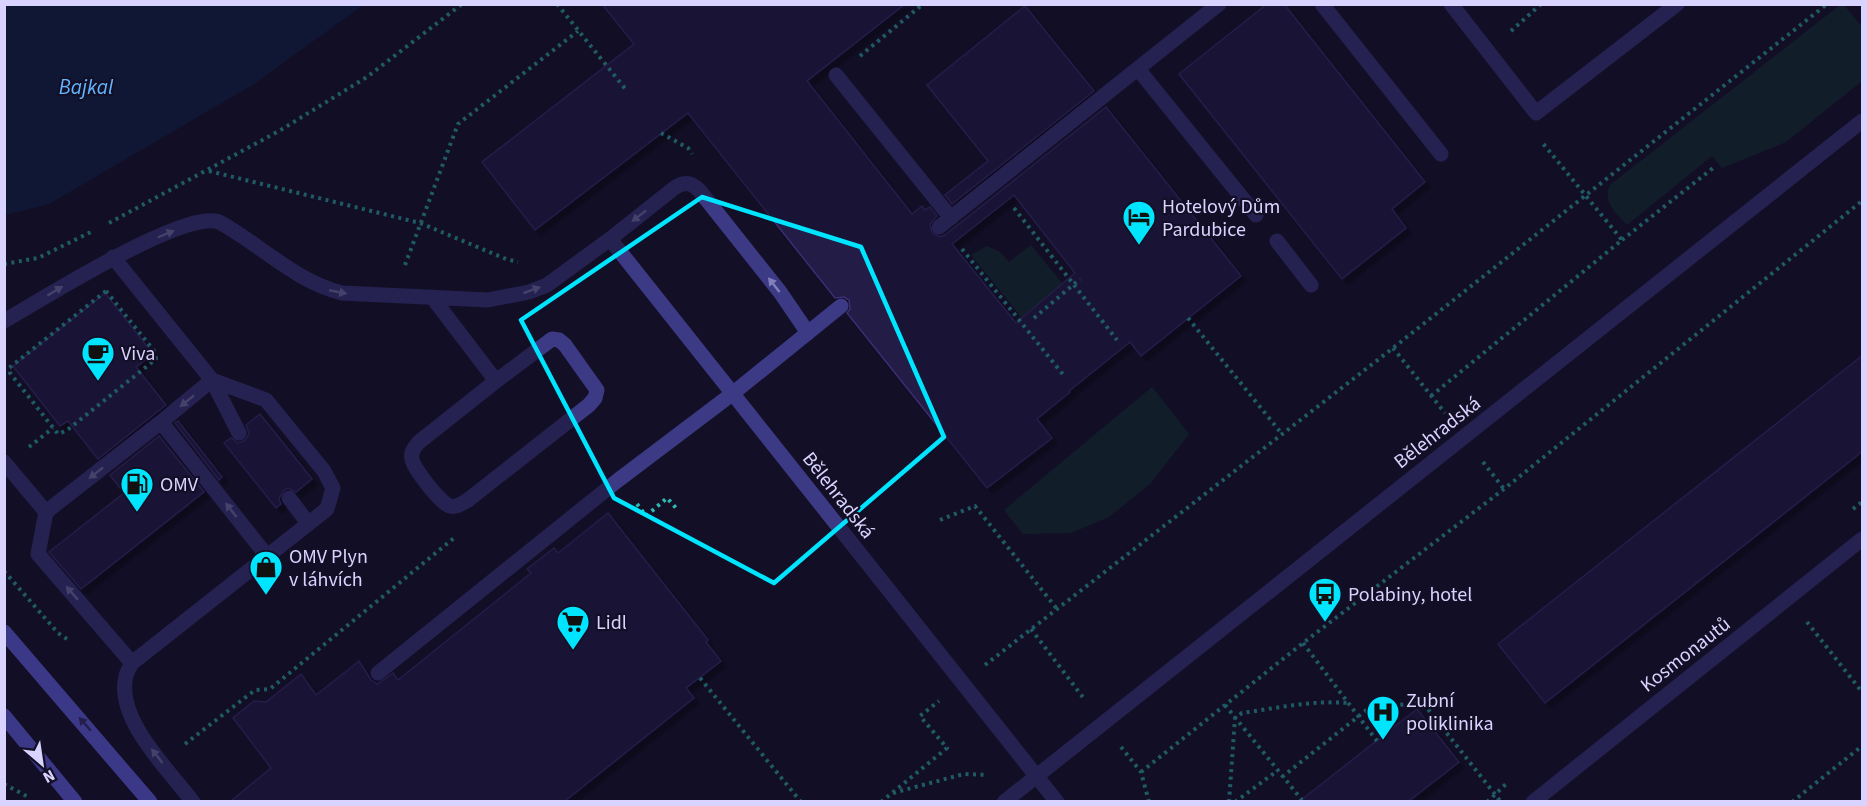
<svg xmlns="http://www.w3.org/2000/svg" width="1867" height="806" font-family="'Source Sans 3',sans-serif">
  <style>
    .green { fill: #12302f }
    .water { fill: #0c2248 }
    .building { fill: #241b47; stroke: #3b2d73; stroke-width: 1.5; fill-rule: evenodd; filter: url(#shadow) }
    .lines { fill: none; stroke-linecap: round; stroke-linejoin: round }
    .path { stroke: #2fb8b0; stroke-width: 4; stroke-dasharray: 3 4.5; stroke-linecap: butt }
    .service { stroke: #3d3a85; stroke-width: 15 }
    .minor { stroke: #3d3a85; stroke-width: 15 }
    .secondary { stroke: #6f6bff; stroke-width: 15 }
    .oneway { fill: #837fbc }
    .oneway2 { fill: #38347d }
    .marked { fill: none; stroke: #00e5ff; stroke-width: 4.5; stroke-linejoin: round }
    .labels { text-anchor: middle; stroke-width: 4.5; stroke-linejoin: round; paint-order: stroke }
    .poi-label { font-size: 20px; fill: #d9d4ff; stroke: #130f26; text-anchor: start }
    .street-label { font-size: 20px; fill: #d9d4ff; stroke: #130f26 }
    .water-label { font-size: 21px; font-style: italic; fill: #62b6ff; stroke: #130f26 }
  </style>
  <defs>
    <filter id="shadow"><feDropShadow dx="5.5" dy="5.5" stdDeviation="1.5" flood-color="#0009"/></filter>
  </defs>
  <rect width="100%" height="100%" fill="#130f26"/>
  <path class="green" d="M1840,5H1844L1862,27V81L1786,142L1722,168L1712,156L1627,225C1617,214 1602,202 1610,185Z
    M1031,245L1063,284L1022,318L971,255L987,246L1000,252L1009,262Z
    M1152,387L1189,434L1150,484L1109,517L1071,533L1023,534L1004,510Z"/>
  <path class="water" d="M4,5L5,4L363,5L254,84L49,204L5,215Z"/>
  <path class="building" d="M602,4H905L807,81L912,214L922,206L925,210L930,207L937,216L930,224L932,233L940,237L945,235L1106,107L1241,276L1141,356L1130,342L1069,391L1070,392L1037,419L1052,438L987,488L847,313L850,309L849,300L844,297L835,298L688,113L535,230L482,162L634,44ZM1014,195L1075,273L1016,323L952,244Z
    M1267,4H1284L1425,182L1392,209L1406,228L1342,279L1179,74Z
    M1025,6L1094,91L952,204L945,195L988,161L927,85Z
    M105,293L153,354L136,367L166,405L98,459L68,421L60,426L13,366Z
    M1863,355V451L1545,703L1498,644Z
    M260,414L312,479L296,492L288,488L283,491L279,499L281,504L276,508L224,443L231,438L238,443L244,441L249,434L246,425Z
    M178,421L222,477L219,480L175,423Z
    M159,436L204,492L81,589L49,552L124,493L110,475Z
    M608,513L708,640L706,642L721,661L686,688L694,698L565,801H231L271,768L233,718L254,701L266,702L301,674L316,695L359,661L371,680L377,684L393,673L398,680L531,573L527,569L554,548L558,553Z
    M1417,709L1459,762L1409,801H1300Z"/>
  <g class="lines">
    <path class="path" d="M557,4L627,91
      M1511,31L1541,4
      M860,56L923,4
      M661,133L688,148L692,154
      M209,171L420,223L506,259L518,262
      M1014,208L1117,340
      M109,223L279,131L367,77L462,4
      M1622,240L1713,168
      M962,249L1065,377
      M4,264L38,258L91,232
      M405,265L458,124L578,31
      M106,291L155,352L156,359L66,431L58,434L10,373L9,368Z
      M1034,318L1080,279
      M1188,318L1282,434
      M1393,348L1445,413
      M1431,396L1622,240L1541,141
      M29,447L53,428
      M1483,462L1504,489
      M637,504L646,516L667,498L677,509
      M1853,509L1862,502
      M940,520L975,506L1057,609
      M4,571L58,633L70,641
      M1807,622L1862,692
      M1031,629L1085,700
      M1303,643L1377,741
      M985,665L1393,348L1827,4
      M700,678L801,802
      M1225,705L1302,800
      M185,744L255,690L270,689L454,538
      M1121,747L1141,772L1149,802
      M1141,772L1303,643L1504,489L1862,201
      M1282,777L1369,708L1418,703L1427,708L1501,802
      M4,784L30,798
      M893,793L964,774L988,775
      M881,802L947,748L920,716L939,701
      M1229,802L1235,718L1242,713C1277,708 1313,700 1348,703
      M1235,802L1277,771
      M1487,802L1506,784
      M1792,802L1862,746"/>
    <path class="service" d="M1322,4L1441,154
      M1138,69L1256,215
      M836,75L951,218
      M939,227L1219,4
      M1277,241L1311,285
      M113,257L212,380L266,400L324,471L333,488L327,509L132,663
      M432,297L496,381L552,339L559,340L565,345L597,390L595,398L589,405L468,500C462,503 457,508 450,506C441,504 413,468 412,459C410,452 415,447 419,442L496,381
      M4,321C38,302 190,205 221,223C262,246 295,281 342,293L488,300L529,292L547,285L610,239L673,189C682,182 690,181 699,190L780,292L808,333
      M161,422L212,380L239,433
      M4,462L46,512L38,554L132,663C130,667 127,671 126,676C115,719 169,770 193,802
      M289,498L308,523
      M46,512L161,422L267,556
      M378,673L617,481L732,394L841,306
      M1533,802L1862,539"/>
    <path class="minor" d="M1451,4L1536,113L1677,4
      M610,239L1057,802
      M1004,802L1862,121"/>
    <path class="secondary" d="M4,632L150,802
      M4,716L75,802"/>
  </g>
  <defs><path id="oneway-solid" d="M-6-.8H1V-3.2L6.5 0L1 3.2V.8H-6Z" transform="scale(1.5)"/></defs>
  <g class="oneway">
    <use href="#oneway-solid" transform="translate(639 216) rotate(142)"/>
    <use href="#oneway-solid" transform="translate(166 234) rotate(-23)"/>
    <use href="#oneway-solid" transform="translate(774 285) rotate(-128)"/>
    <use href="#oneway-solid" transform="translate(532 290) rotate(-20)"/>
    <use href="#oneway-solid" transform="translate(55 291) rotate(-31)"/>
    <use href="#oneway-solid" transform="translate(338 292) rotate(11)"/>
    <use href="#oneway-solid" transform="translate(187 401) rotate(141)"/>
    <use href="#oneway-solid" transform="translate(96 473) rotate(142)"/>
    <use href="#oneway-solid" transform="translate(231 510) rotate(-128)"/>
    <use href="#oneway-solid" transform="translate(72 593) rotate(-131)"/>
    <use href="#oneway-solid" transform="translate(157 756) rotate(-128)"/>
  </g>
  <use class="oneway2" href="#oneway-solid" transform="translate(85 724) rotate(-131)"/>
  <path d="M0 0H1867V806H0ZM702,197L861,247L944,437L774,583L614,498L521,320Z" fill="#130f26" fill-opacity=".55" fill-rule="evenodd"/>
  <path class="marked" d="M702,197L861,247L944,437L774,583L614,498L521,320Z"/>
  <defs>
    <g id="hotel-pin" transform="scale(1.725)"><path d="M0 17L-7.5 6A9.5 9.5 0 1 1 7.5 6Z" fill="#00e5ff" stroke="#130f26"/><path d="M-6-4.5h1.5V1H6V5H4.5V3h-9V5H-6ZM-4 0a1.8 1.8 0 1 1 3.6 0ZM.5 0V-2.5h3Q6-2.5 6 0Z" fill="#111"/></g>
    <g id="cafe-pin" transform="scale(1.725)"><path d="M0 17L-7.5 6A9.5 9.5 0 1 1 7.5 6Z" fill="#00e5ff" stroke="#130f26"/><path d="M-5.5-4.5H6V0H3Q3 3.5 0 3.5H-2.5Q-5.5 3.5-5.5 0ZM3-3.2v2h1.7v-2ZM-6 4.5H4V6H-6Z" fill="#111"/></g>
    <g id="fuel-pin" transform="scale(1.725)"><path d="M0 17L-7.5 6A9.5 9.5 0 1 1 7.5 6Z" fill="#00e5ff" stroke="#130f26"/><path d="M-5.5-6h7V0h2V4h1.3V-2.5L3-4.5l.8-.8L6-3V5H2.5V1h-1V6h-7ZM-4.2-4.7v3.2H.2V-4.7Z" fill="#111"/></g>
    <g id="shop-pin" transform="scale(1.725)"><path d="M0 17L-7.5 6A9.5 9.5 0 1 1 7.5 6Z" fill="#00e5ff" stroke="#130f26"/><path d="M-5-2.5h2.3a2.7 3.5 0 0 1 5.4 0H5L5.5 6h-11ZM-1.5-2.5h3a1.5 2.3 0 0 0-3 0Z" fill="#111"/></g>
    <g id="bus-pin" transform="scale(1.725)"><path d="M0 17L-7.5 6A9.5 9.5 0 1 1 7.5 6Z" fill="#00e5ff" stroke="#130f26"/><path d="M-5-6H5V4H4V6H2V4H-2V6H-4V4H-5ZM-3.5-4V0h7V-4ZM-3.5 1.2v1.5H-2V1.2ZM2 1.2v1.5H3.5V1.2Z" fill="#111"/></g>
    <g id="supermarket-pin" transform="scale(1.725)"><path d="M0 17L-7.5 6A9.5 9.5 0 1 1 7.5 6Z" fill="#00e5ff" stroke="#130f26"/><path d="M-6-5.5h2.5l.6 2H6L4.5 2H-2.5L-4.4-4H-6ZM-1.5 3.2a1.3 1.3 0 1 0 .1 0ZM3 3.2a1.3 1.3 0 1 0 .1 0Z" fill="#111"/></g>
    <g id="hospital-pin" transform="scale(1.725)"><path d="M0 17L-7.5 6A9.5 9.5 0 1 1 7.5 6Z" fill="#00e5ff" stroke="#130f26"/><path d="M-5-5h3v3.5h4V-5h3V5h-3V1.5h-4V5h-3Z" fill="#111"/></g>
  </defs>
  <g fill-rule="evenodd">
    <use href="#hotel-pin" x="1139" y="217"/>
    <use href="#cafe-pin" x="98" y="353"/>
    <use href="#fuel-pin" x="137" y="484"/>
    <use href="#shop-pin" x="266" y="567"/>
    <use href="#bus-pin" x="1325" y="594"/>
    <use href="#supermarket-pin" x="573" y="622"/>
    <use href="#hospital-pin" x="1383" y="712"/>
  </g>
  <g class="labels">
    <g class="poi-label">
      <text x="1162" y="213">Hotelový Dům<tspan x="1162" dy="23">Pardubice</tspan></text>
      <text x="121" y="360">Viva</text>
      <text x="160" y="491">OMV</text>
      <text x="289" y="563">OMV Plyn<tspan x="289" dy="23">v láhvích</tspan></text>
      <text x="1348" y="601">Polabiny, hotel</text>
      <text x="596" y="629">Lidl</text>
      <text x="1406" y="707">Zubní<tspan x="1406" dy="23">poliklinika</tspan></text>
    </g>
    <g class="street-label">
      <text transform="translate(1437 432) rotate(-38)" y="7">Bělehradská</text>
      <text transform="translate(839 495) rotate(52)" y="7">Bělehradská</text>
      <text transform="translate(1685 654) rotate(-38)" y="7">Kosmonautů</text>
    </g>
    <g class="water-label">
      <text x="86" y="94">Bajkal</text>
    </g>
  </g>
  <rect width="1867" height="806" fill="none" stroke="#d9d4ff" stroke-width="12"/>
  <g transform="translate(42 764) rotate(151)" stroke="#130f26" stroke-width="4.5" paint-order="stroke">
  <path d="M0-4.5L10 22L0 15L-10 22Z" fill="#d9d4ff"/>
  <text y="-9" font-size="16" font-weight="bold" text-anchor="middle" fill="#d9d4ff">N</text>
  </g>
</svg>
